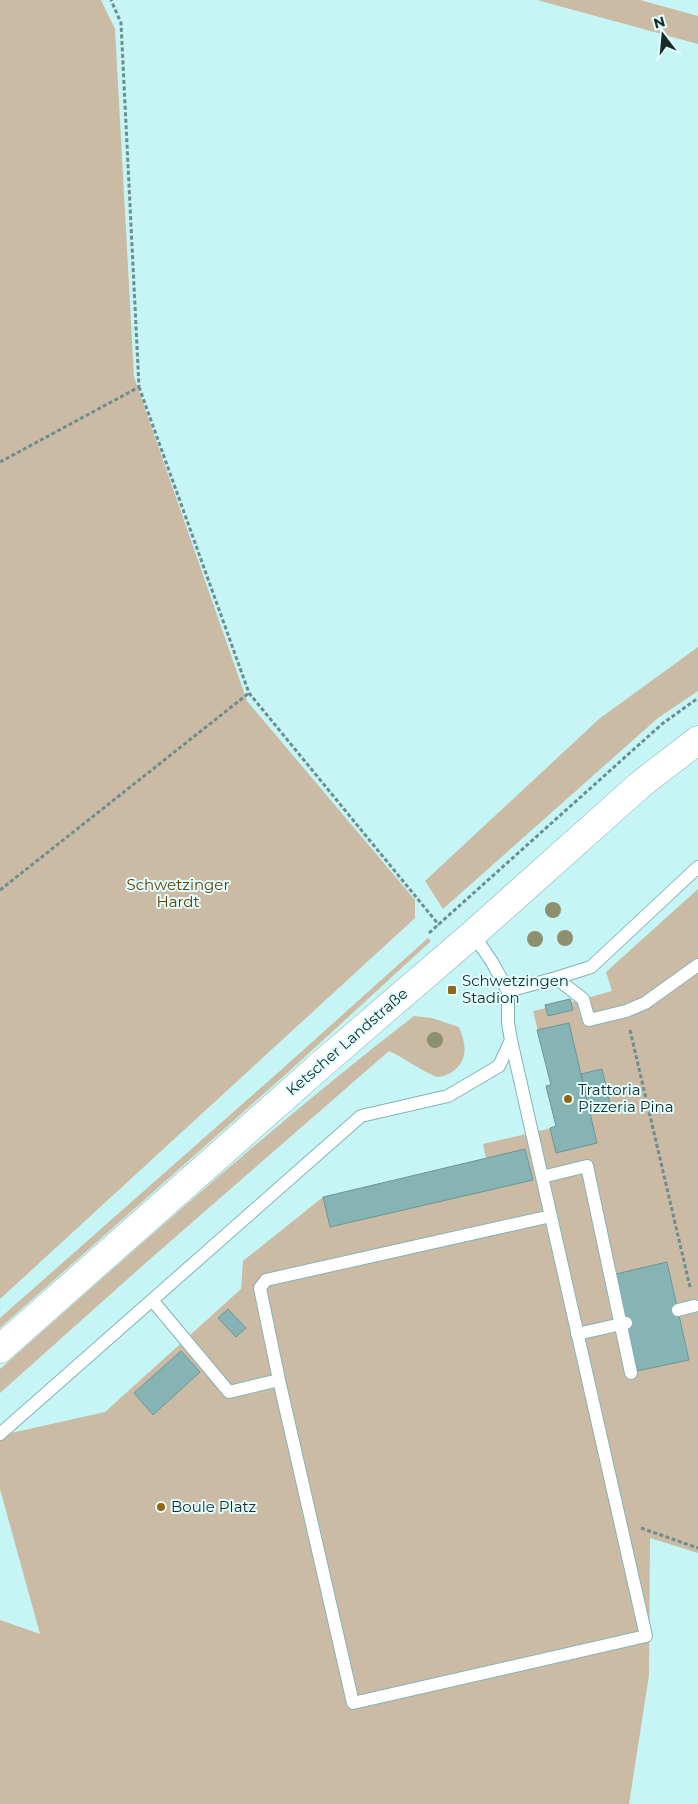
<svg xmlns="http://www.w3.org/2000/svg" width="698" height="1804" font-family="Montserrat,sans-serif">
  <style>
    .green { fill: #cbbba5 }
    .building { fill: #86b4b4; stroke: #6a9797 }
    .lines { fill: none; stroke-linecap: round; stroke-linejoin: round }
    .lane-casing { stroke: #86b3b4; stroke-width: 14 }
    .secondary-casing { stroke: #86b3b4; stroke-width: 29 }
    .path { stroke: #6d8e8e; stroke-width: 3; stroke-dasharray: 4 2.5; stroke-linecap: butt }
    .lane { stroke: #fff; stroke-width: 12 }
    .secondary { stroke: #fff; stroke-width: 28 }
    .tree { fill: #8d906f }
    .poi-dot { fill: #946513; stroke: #e2fefe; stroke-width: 2 }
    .labels { text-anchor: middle; stroke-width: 4; stroke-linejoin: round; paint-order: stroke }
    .park-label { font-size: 15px; fill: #5f3e02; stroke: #e2fefe }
    .poi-label { font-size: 15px; fill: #182a2a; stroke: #e2fefe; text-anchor: start }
    .street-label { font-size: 15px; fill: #182a2a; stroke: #e2fefe }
  </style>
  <rect width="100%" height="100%" fill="#c5f5f5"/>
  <path class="green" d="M0,0H101L115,29L134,377L247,701L415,900V918L0,1299Z
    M537,0H640L698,16V44Z
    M698,647V691L658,718L443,909L425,881L599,719Z
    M698,889V1553L650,1538L649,1675L629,1804H0V1620L40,1634L0,1489V1441L11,1433L105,1412L241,1289L243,1261L323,1197L486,1158L483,1144L556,1127L546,1086L551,1084L533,1011L546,1008L545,1005L570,999L572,1002L612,991L606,972Z
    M428,938L431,941L284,1076L0,1328V1318L281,1070Z
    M414,1016L432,1018L459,1027C466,1044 469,1060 452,1072C448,1074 443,1077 438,1077C430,1076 399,1055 389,1051L149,1260L0,1393V1369C136,1249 270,1127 414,1016Z"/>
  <path class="building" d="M570,999L573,1010L548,1016L545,1005Z
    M569,1023L597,1143L556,1153L550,1128L556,1126L546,1086L551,1085L537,1030Z
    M602,1069L611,1107L589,1111L581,1074Z
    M525,1149L533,1180L330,1227L323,1197Z
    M667,1262L689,1360L637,1371L616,1274Z
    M228,1309L246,1328L236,1337L218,1318Z
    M181,1351L200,1372L153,1415L134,1393Z"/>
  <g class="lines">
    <g class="lane-casing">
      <path id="lane" d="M556,978L583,999L589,1020L626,1011L645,1003L698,965
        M508,991L556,978L591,967L698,867
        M542,1177L587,1166L631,1373
        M152,1300L229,1392L279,1380L260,1288L266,1280L551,1216
        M678,1310L694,1306
        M577,1334L626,1323
        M279,1380L353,1703L646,1636L511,1040
        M0,1434L361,1116L448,1096L499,1066L511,1040L508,1023V991L492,962L473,934"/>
    </g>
    <g class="secondary-casing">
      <path id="secondary" d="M0,1349L323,1063L473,934L641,784L698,740"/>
    </g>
    <path class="path" d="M139,387L249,693L439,925
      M0,462L139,387L121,23L111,0
      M0,890L249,693
      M429,933L662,724L698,698
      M630,1030L690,1287
      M641,1528L698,1548"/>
    <use href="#lane" class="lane"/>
    <use href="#secondary" class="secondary"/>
  </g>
  <g class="tree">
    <circle cx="553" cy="910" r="8"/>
    <circle cx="565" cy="938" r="8"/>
    <circle cx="535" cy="939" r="8"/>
    <circle cx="435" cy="1040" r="8"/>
  </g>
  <g class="poi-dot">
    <rect x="447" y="985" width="10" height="10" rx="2.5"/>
    <circle cx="568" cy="1099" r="5"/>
    <circle cx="161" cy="1507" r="5"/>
  </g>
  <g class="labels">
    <g class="park-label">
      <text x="178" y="890">Schwetzinger<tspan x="178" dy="17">Hardt</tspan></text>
    </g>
    <g class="poi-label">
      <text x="462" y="986">Schwetzingen<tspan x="462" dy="17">Stadion</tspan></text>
      <text x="578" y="1095">Trattoria<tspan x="578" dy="17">Pizzeria Pina</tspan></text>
      <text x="171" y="1512">Boule Platz</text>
    </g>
    <g class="street-label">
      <text transform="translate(347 1042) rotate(-41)" y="5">Ketscher Landstraße</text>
    </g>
  </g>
  <g transform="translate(663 35) rotate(344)" stroke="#e2fefe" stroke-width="4" paint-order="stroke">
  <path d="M0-4L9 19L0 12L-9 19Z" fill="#182a2a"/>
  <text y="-8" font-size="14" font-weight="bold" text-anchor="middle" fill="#182a2a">N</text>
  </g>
</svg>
